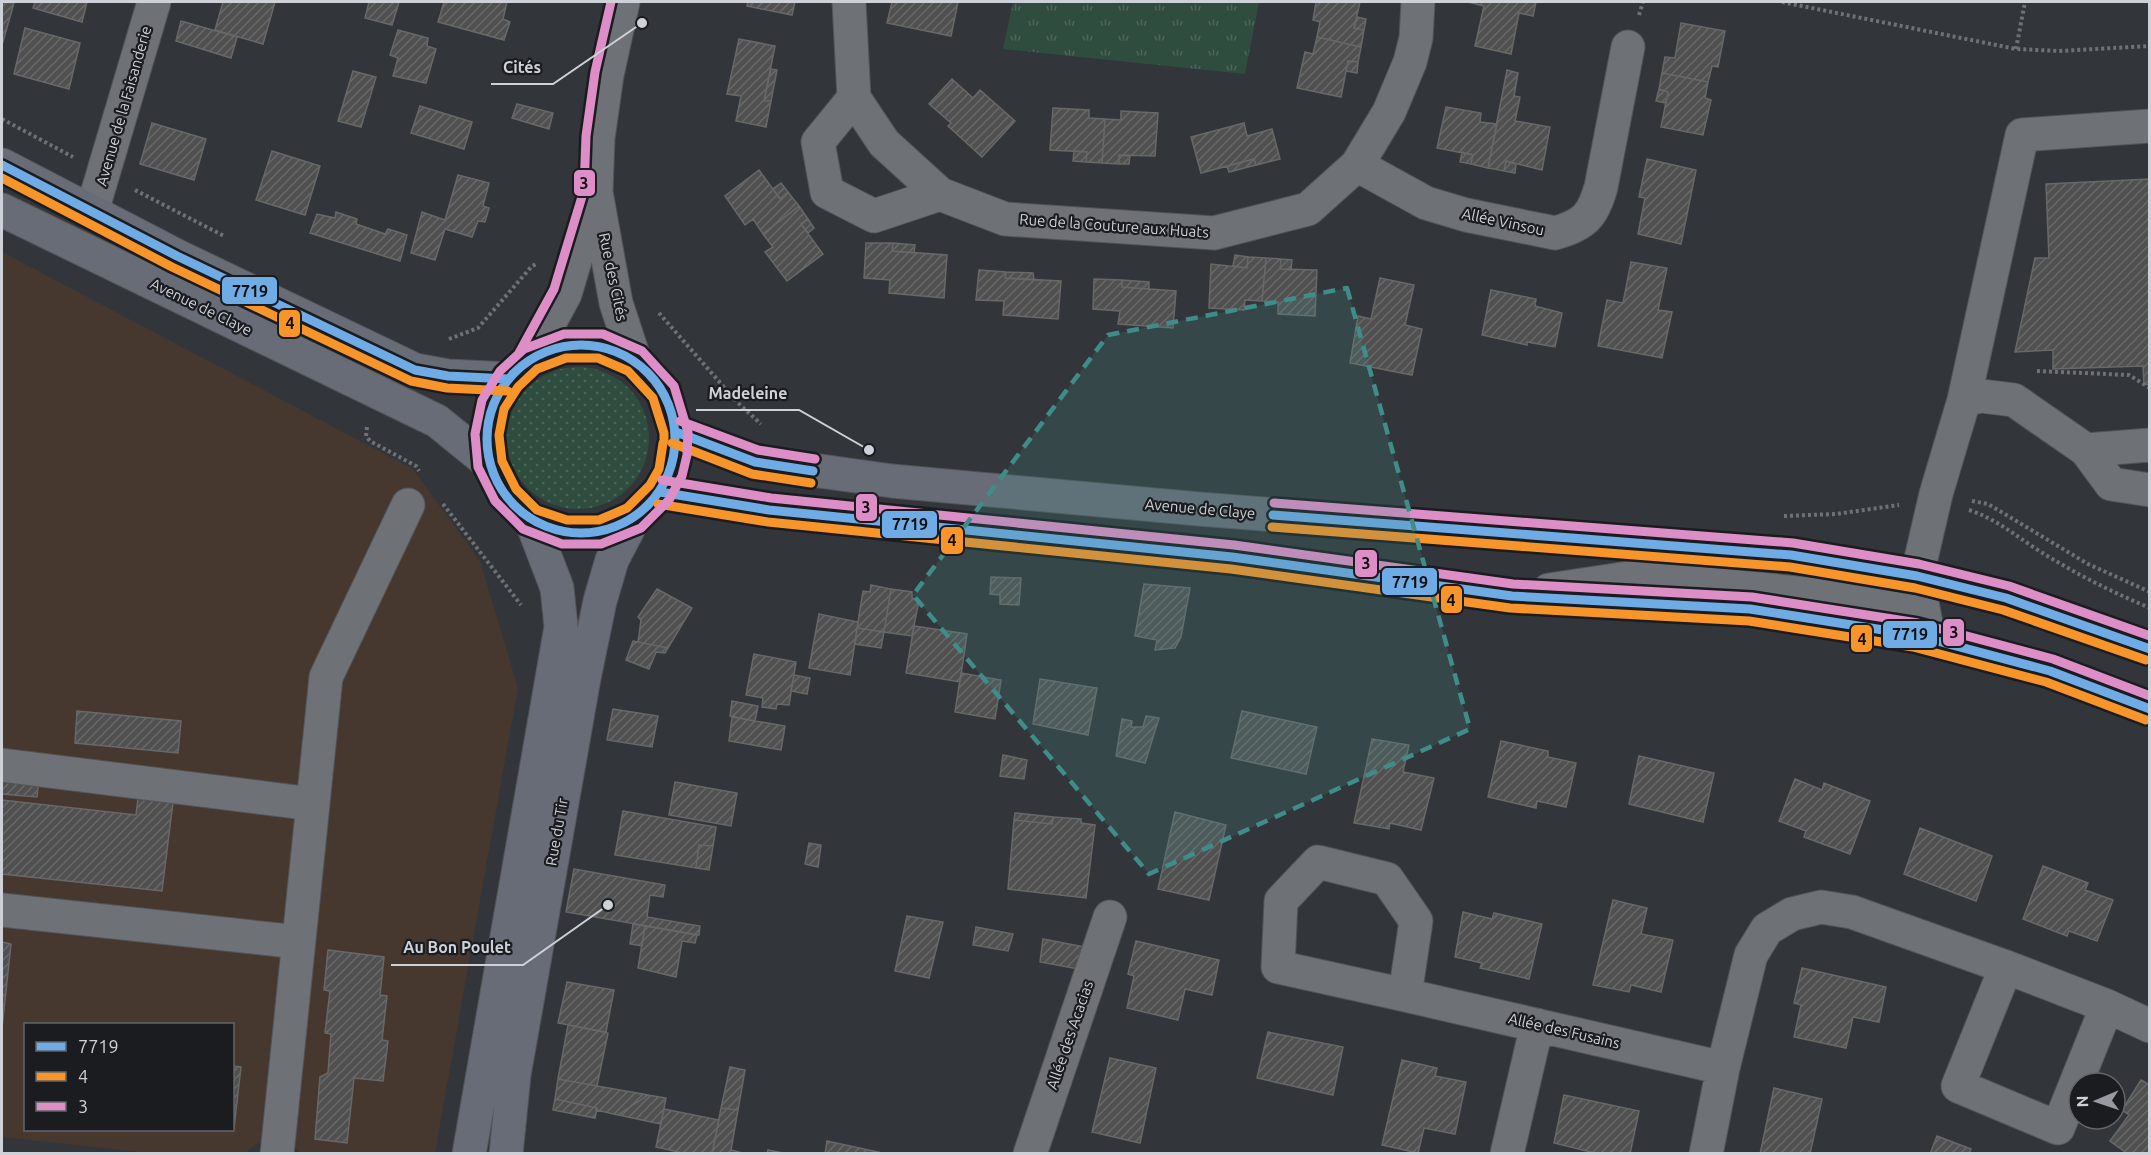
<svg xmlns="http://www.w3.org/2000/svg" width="2151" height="1155" font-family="Ubuntu,sans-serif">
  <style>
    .industrial { fill: #46382f; fill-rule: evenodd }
    .grass { fill: url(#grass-dots) }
    .park { fill: url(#park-tufts) }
    .building { fill: url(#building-hatch); stroke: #696868; stroke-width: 1.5 }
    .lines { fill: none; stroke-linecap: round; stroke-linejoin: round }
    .minor-casing { stroke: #525459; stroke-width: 35 }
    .major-casing { stroke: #525459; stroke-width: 35 }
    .path { stroke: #6e7175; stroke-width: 4; stroke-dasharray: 3 3; stroke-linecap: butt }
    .minor { stroke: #6e7276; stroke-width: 33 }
    .major { stroke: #686c76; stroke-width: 33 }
    .bus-1-casing { stroke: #1a1c20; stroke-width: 14 }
    .bus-2-casing { stroke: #1a1c20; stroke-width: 14 }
    .bus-3-casing { stroke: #1a1c20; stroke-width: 14 }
    .bus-1 { stroke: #6fabe5; stroke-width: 9 }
    .bus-2 { stroke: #f7942a; stroke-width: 9 }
    .bus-3 { stroke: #de8ec7; stroke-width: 9 }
    .marked { fill: #3f8d88; fill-opacity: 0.2; stroke: #3f8d88; stroke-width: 4.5; stroke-dasharray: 12 8; stroke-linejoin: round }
    .labels { text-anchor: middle; stroke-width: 4.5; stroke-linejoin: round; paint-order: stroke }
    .street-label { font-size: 15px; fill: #ced2d8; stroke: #1a1c20 }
    .leader { fill: none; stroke: #ced2d8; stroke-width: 2 }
    .callout-dot { fill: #ced2d8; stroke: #1a1c20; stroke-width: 2 }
    .callout-label { font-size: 16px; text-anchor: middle; font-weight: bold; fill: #ced2d8; stroke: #1a1c20; stroke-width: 4.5; stroke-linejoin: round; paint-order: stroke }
    .line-badge { stroke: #1a1c20; stroke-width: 2 }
    .pale-badge-label { font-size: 16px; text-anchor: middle; font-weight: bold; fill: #111 }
  </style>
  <defs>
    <pattern id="grass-dots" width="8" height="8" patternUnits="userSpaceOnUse" patternTransform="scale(1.5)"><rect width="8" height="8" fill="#2f4d3f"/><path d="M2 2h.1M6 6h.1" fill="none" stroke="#4c665a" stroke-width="1.8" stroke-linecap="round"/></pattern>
    <pattern id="park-tufts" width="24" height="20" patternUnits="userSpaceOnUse" patternTransform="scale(1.5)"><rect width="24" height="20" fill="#2f4d3f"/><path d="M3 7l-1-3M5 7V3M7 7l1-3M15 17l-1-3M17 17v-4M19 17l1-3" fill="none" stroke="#4c665a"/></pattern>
    <pattern id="building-hatch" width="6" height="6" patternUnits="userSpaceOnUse" patternTransform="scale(1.5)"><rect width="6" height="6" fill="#505051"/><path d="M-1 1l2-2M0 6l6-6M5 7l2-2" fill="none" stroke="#686869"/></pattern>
  </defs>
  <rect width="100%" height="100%" fill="#32363a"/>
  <path class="industrial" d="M2,252L413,469L480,561L518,688L435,1153H301L293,1145L259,1142L245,1153L160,1154L2,1137ZM26,1024H232V1130H26Z"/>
  <path class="grass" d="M507 438a71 71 0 1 1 142 0a71 71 0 1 1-142 0Z"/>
  <path class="park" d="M1013,2H1259L1245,74L1003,49Z"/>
  <path class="building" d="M2,2L14,3L2,45Z
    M35,2H87L82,22L33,8Z
    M223,2H275L263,44L215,30Z
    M369,2H399L392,25L365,18Z
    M444,2H507L503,19L510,22L504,40L438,22Z
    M748,2H795L792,15L747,6Z
    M892,2H958L951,36L887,23Z
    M1316,2H1360L1354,28L1364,30L1361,47L1317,37L1320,22L1313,20Z
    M1468,2H1536L1533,16L1519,13L1511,54L1475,46L1484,6Z
    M1357,17L1366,19L1364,30L1354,28Z
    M181,21L237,37L231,58L176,41Z
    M1681,23L1725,31L1718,67L1712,66L1708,82L1662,73L1665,57L1675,58Z
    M25,28L80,43L69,89L14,74Z
    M398,30L428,38L427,46L436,49L426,83L393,76L398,58L390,55Z
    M1317,37L1361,47L1358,62L1348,61L1341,97L1297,88L1305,52L1313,54Z
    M739,39L775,46L764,101H771L766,127L736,121L741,96L727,94Z
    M1348,61L1358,62L1357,73L1346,71Z
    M771,69L777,70L771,101H764Z
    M1507,70L1518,73L1514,96L1520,97L1515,121L1550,127L1542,170L1506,161L1504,171L1488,168Z
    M353,71L376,77L361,127L338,121Z
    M1662,73L1708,82L1705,98L1711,100L1703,135L1661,127L1668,92L1659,89Z
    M952,79L973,98L980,90L1015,121L982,157L948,126L951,123L929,104Z
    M1659,89L1668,92L1666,103L1656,101Z
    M517,104L553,113L549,129L512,118Z
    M420,106L472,122L464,149L411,133Z
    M1446,107L1481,113L1480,122L1497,124L1488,168L1471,164L1473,155L1437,148Z
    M1053,108L1089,110V118L1105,119L1102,163L1086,162L1087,152L1050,150Z
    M1121,111L1158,113L1155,156L1119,155V164L1102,163L1105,119L1121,120Z
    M152,123L206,139L194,180L140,164Z
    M1244,123L1247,136L1272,129L1280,159L1256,165L1254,159L1201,173L1191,137Z
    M272,151L320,166L305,215L256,200Z
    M1074,151L1087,152L1086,162L1073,161Z
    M1462,152L1473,155L1471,164L1460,162Z
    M1119,155L1130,156L1129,164H1119Z
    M1254,159L1256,165L1229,172L1227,166Z
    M1647,159L1696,170L1681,244L1638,234L1645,198L1639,197Z
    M1506,161L1516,164L1515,173L1504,171Z
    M759,170L780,199L788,192L799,206L763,234L753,219L745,225L725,196Z
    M458,175L489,183L483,206L489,208L485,222L478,221L472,237L445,229L435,260L411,253L422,212L445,220Z
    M2150,179V385L2144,384L2143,366L2053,369V350L2015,352L2035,258H2049L2046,184Z
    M781,183L788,192L780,199L773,189Z
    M799,206L808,219L801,224L823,254L787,281L765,252L773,247L763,234Z
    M336,212L357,219L356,224L385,234L388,229L407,235L400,261L310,233L317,214L335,218Z
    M808,219L814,228L808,233L801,224Z
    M866,243H893L892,251L947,255L944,298L889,293L890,280L864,278Z
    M893,243L915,245L914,253L892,251Z
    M1235,255L1248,257L1247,268L1233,266Z
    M1248,257L1266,258L1262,301L1245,300L1244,310L1209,308L1211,264L1247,268Z
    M1266,258L1281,259L1280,269L1317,270L1315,316L1278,314V302L1262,301Z
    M1281,259L1292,260L1291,270L1280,269Z
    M1631,262L1667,268L1658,310L1672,312L1662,358L1598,346L1607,300L1623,303Z
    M979,270L1006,272L1005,278L1061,281L1058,319L1003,315L1004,301L976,300Z
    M1006,272L1033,273L1034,280L1005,278Z
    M1380,278L1414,285L1405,325L1422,329L1412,375L1350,363L1358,316L1371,319Z
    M1094,279L1122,280V287L1176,291L1173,328L1118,324L1120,311L1093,309Z
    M1122,280L1149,282V289L1122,287Z
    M1491,290L1536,299L1535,306L1562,313L1555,347L1527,342V345L1482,335Z
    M991,577L1021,578L1019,605L1000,604V595L990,594Z
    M1144,584L1190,588L1181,637L1175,648L1155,650L1157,640L1135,636Z
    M871,585L891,589L884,632L857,628L863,591L870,592Z
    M657,589L692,608L668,648L638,642L641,620L638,617Z
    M891,589L912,592V598L919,600L912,636L884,632Z
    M819,614L858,622L850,675L809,668Z
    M914,626L967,634L960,682L906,673Z
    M857,628L884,632L881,648L855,644Z
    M633,641L668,648L665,653L656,652L649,669L626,660Z
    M754,654L796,662L789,705L777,704L776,709L762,707L763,698L746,695Z
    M961,673L1001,680L995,719L955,712Z
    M794,675L810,678L807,694L791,691Z
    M1040,679L1097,688L1088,735L1033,724Z
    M732,701L758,706L755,721L730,716Z
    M613,709L658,716L652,747L607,740Z
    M77,711L181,721L178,753L75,743Z
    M1242,711L1317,727L1306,774L1231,758Z
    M1146,716L1159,718L1145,763L1116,756L1122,719L1132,721L1131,727H1143Z
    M732,717L785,726L781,750L729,741Z
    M1372,739L1409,745L1403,772L1434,778L1421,830L1390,823L1389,829L1354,823Z
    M1501,741L1548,751V757L1576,763L1566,807L1537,801L1536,808L1488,797Z
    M1003,755L1027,760L1024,779L1000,776Z
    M1639,756L1714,773L1703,822L1629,804Z
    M2,774L39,778L37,797L2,794Z
    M1795,779L1822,790L1824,783L1870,801L1850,854L1804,837L1806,831L1779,821Z
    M675,782L737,793L731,826L669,815Z
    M138,798L173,802L162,891L2,874V800L136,815Z
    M623,811L716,827L713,846L699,845L696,868L615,855Z
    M1175,812L1226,825L1209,900L1158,889Z
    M1015,813L1053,817L1052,824L1014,820Z
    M1053,817L1081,819V823L1095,825L1086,898L1008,889L1014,820L1052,824Z
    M1920,828L1992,856L1976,901L1904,874Z
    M809,843L821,845L818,867L805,864Z
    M699,845L713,846L709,870L696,868Z
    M2043,866L2088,883L2085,890L2113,900L2097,941L2069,931L2067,936L2023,919Z
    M574,869L665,885L663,897L650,895L647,917L700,926L699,935L566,912Z
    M1613,900L1647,908L1641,934L1673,940L1661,992L1631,985L1629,992L1593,985Z
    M1463,912L1492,919L1494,913L1542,924L1529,979L1480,968L1482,963L1455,957Z
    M907,916L943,922L929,978L895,971Z
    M633,924L645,926L642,946L630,944Z
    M645,926L697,935L695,943L682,941L676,977L638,968Z
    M976,927L1013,934L1008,951L973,945Z
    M1043,939L1085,947L1078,969L1040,962Z
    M1136,941L1219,960L1212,995L1185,989L1178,1020L1127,1008L1134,976L1128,974Z
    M2,942L11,944L2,1028Z
    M328,950L384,957L380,995L387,996L382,1040L388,1041L383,1081L354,1078L347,1143L315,1139L320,1077L328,1073L331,1034L325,1033L330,991L324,990Z
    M1802,968L1886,987L1879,1022L1853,1017L1846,1048L1794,1037L1801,1005L1794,1003Z
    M567,982L614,990L606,1032L558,1023Z
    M568,1025L608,1033L597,1086L558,1079Z
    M1268,1032L1343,1047L1333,1095L1257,1078Z
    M1110,1058L1156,1068L1140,1143L1092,1132Z
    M1402,1060L1437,1068L1435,1076L1466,1082L1455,1134L1424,1128L1418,1153L1382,1145Z
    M232,1066L241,1067L234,1128L232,1127Z
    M730,1067L745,1070L738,1110L721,1108Z
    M558,1079L597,1086L648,1095L618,1115L596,1110L597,1108L555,1099Z
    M2141,1080L2150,1085V1154H2128L2110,1141L2129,1115L2122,1110Z
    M1774,1088L1822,1099L1810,1154H1760Z
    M648,1095L666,1098L661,1124L618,1115Z
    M1564,1095L1639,1111L1630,1154H1599L1554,1143Z
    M555,1099L597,1108L595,1118L553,1110Z
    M721,1108L738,1110L731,1150L746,1154H712Z
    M664,1109L719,1120L712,1154H687L656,1147Z
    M1937,1136L1971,1149L1969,1154H1930Z
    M827,1141L887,1154H825Z
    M768,1150L788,1154H767Z"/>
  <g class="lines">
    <g class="minor-casing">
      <path id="minor" d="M623,2L607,75L598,138L596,192L616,303L635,361
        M849,2L854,98L884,143L940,194L1005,219L1214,233L1308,209L1357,165L1389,112L1410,62L1416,38L1418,2
        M854,98L818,142L827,192L874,216L940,194
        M1357,165L1426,203L1466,215L1555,233C1584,225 1593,216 1601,187L1628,47
        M92,211L154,2
        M530,359L565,294L594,197
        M1964,400L2022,135L2150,126
        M2150,445L2086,450L2111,484L2150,490
        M1917,576L1929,639
        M1549,590L1635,577L1901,603L1917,576L1936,494L1964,400L1981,396L2014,400L2086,450
        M2,765L312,804
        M2,910L298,942
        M1405,995L1278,967L1281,901L1318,862L1387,879L1416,921L1405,995L1723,1068
        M2107,1006L2150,1026
        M277,1154L326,677L408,505
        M1030,1154L1110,917
        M1507,1154L1537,1025
        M1706,1154L1723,1068L1751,955L1767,929L1792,914L1821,907L1852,912L2006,967L2107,1006L2058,1128L1958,1086L2006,967"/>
    </g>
    <g class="major-casing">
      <path id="major" d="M2,165L177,256L415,370L448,376L509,379
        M2,210L437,421L490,464
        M487 439a94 94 0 1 1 188 0a94 94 0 1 1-188 0Z
        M676,432L755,462L892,481L1199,509L1791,555L1917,576L2006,598L2150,649
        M660,492L769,510L1232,557L1512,596L1750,609L1915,635L2050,671L2150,709
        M469,1154L561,627L557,588L531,520
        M506,1154L514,1075L584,678L600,601L612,560L634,518"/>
    </g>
    <path class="path" d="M1782,2L2016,49L2059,51L2150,46
      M1639,15L1643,2
      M2016,49L2025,2
      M2,119L73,157
      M135,190L224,236
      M659,313L737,402L761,424
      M449,339L478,328L532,266L537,264
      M2037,371L2129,375L2150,388
      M367,427L366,436L370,441L416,466L419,471
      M1972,501L1988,504L2088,564L2150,592
      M443,504L521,605
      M1969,510C1997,519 2017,537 2041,552C2076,574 2112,592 2150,608
      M1784,516L1836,514L1899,505"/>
    <use href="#minor" class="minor"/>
    <use href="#major" class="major"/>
    <g class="bus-1-casing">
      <path id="bus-1" d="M2,165L177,256L415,370L448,376L509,379
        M487 439a94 94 0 1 1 188 0a94 94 0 1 1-188 0Z
        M676,432L755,462L813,471
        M660,492L769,510L1232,557L1512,596L1750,609L1915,635L2050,671L2150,709
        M1273,515L1791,555L1917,576L2006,598L2150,649"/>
    </g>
    <g class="bus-2-casing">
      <path id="bus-2" d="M2,178L172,267L411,381L447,388L508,391
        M663,443L659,469L650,485L627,508L599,520H567L537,510L516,489L502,461L499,435L504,409L518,387L537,369L566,358H598L628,371L653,398L664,433V439
        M672,443L752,474L811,483
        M658,504L768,522L1231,569L1510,608L1749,621L1913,647L2046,682L2146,720
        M1272,527L1790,567L1915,588L2003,610L2146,660"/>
    </g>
    <g class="bus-3-casing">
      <path id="bus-3" d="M519,353L554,289L584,190L586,136L595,72L611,2
        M680,421L758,450L815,459
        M687,429L674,386L642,351L603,334H564L524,349L500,371L482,400L475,434L478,467L495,501L523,529L562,544H601L641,528L669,500L682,476L687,455L688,432
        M662,480L771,498L1234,545L1513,584L1752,597L1918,623L2053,659L2150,696
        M1274,503L1793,543L1919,564L2009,586L2150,636"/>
    </g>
    <use href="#bus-1" class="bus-1"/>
    <use href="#bus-2" class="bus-2"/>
    <use href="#bus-3" class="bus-3"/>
  </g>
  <path class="marked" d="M1347,288L1470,729L1149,874L913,595L1108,335Z"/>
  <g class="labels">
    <g class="street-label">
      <text transform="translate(124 106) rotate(-74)" y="5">Avenue de la Faisanderie</text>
      <text transform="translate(1503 222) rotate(12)" y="5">Allée Vinsou</text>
      <text transform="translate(1114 226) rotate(4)" y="5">Rue de la Couture aux Huats</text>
      <text transform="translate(613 277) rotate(78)" y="5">Rue des Cités</text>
      <text transform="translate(201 307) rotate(26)" y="5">Avenue de Claye</text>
      <text transform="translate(1200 509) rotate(5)" y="5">Avenue de Claye</text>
      <text transform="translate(557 832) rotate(-80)" y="5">Rue du Tir</text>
      <text transform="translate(1564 1031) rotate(13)" y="5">Allée des Fusains</text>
      <text transform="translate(1070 1035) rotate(-71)" y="5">Allée des Acacias</text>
    </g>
  </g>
  <path class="leader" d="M642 23L553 84H491M869 450L799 410H696M608 905L523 965H391"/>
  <g class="callout-dot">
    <circle cx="642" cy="23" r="6"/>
    <circle cx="869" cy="450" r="6"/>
    <circle cx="608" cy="905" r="6"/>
  </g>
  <g class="callout-label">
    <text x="522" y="73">Cités</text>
    <text x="748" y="399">Madeleine</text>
    <text x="457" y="953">Au Bon Poulet</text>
  </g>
  <g class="line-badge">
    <rect x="573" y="169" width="23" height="28" rx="6" fill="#de8ec7"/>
    <rect x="221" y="276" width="57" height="29" rx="6" fill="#6fabe5"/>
    <rect x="278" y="309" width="23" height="29" rx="6" fill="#f7942a"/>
    <rect x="855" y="493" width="23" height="29" rx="6" fill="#de8ec7"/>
    <rect x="881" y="510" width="57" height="29" rx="6" fill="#6fabe5"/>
    <rect x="940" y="526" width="24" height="29" rx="6" fill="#f7942a"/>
    <rect x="1354" y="549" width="24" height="29" rx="6" fill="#de8ec7"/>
    <rect x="1381" y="567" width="57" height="29" rx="6" fill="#6fabe5"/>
    <rect x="1440" y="585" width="23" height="29" rx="6" fill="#f7942a"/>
    <rect x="1942" y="618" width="23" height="29" rx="6" fill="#de8ec7"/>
    <rect x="1882" y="620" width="56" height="29" rx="6" fill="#6fabe5"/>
    <rect x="1850" y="624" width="23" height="29" rx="6" fill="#f7942a"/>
  </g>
  <g class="pale-badge-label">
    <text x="584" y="189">3</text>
    <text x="250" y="297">7719</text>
    <text x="290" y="329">4</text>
    <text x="866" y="513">3</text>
    <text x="910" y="530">7719</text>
    <text x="952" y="546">4</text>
    <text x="1366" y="569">3</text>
    <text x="1410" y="588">7719</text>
    <text x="1451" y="606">4</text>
    <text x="1954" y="638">3</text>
    <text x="1910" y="640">7719</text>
    <text x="1862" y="645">4</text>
  </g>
  <rect width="2151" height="1155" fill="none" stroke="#ced2d8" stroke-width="6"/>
  <rect x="24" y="1023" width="210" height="108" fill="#1a1c20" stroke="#62656a" stroke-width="1.5"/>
  <rect x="36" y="1042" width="30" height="9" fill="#6fabe5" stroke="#62656a" stroke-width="1.5"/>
  <text x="78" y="1053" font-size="18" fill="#ced2d8">7719</text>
  <rect x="36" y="1072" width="30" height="9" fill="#f7942a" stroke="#62656a" stroke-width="1.5"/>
  <text x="78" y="1083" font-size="18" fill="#ced2d8">4</text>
  <rect x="36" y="1102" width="30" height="9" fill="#de8ec7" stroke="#62656a" stroke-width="1.5"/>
  <text x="78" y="1113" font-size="18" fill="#ced2d8">3</text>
  <g transform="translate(2097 1101) rotate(268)"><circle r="28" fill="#1a1c20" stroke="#62656a" stroke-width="1.5"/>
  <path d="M0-4.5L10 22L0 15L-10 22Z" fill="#979ba1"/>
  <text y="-9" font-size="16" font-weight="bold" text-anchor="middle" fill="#ced2d8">N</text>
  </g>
</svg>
